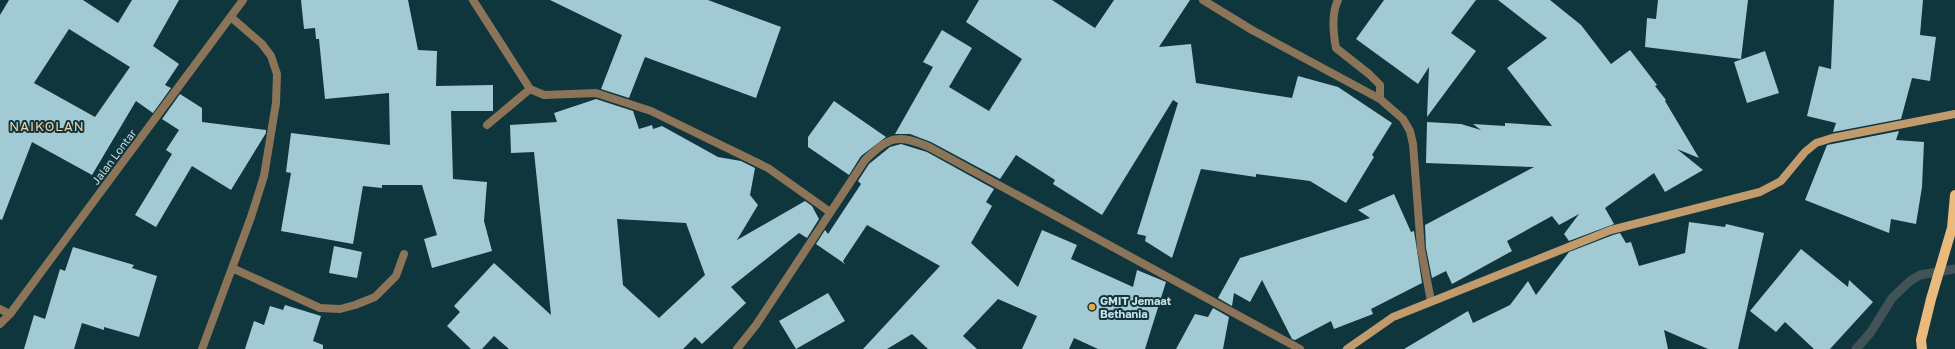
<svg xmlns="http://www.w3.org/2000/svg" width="1955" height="349" font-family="'Golos Text',sans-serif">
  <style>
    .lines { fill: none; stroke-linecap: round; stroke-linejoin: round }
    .stream { stroke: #425357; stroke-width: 9 }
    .building { fill: #a2cad4; fill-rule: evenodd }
    .street { stroke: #8c7458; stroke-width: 8 }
    .secondary { stroke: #c19b6c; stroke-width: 8 }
    .primary { stroke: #eab97c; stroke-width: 10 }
    .poi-dot { fill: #f0a63e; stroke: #0f353d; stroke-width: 1.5 }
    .labels { text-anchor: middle; stroke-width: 4; stroke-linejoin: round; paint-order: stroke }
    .street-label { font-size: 11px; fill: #cadee3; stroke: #0f353d }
    .poi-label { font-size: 11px; font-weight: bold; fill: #cadee3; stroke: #0f353d; text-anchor: start }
    .quarter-label { font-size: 13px; letter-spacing: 1px; fill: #fad09e; stroke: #0f353d }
  </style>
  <rect width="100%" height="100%" fill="#0f353d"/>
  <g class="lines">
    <path class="stream" d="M1856,349L1871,332L1892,298L1910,281L1920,275L1955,269"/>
  </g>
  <path class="building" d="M9,0H83L118,23L132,0H179L153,46L179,64L165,85L171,88L153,113L136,101L92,175L32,142L2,220L0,219V15ZM69,29L130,67L95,117L34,83Z
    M301,0H408L418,50L437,51L436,86L493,85V111H451L453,179L487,182L484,221L492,251L432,268L424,239L437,235L422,185H382V188L363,186L353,244L281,231L291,173L286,172L291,133L390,145L389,93L325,99L319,39H316L315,28L304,29Z
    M550,0H708L781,27L756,98L645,57L629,98L601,89L622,35Z
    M979,0H1052L1095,28L1114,0H1190L1159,47L1191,44L1196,83L1292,98L1298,76L1338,87L1392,123L1372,155L1374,157L1346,203L1310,181L1256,174V177L1201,169L1172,258L1145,241L1146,236L1137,234L1178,103L1173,100L1102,215L1053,184L1055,180L1016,155L1000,179L931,142L910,134H895L933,67L923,62L942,30L972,48L949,87L989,111L1022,59L966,22Z
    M1384,0H1476L1451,33L1476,51L1427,117L1429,67L1418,84L1356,39Z
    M1498,0H1550L1581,25L1611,64L1630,50L1657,85L1655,86L1666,100L1665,101L1699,158L1677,149L1703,170L1665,192L1654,173L1605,208L1614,224L1569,241L1564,234L1579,214L1559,225L1552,216L1507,241L1512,251L1452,284L1446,271L1432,278L1426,248L1425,225L1534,167L1426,163L1427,122L1461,124L1481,130L1473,124L1505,126V123L1552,126L1507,68L1547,38Z
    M1658,0H1748L1741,59L1645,47L1647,18L1656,19Z
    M1834,0H1923L1920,35L1936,37L1930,81L1912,78L1901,119L1833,132L1836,123L1807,116L1819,66L1831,69Z
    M1765,51L1779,93L1747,103L1734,62Z
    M180,94L202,108V122L266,130V133L231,190L192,166L156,227L135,215L172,154L166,150L179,130L162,119Z
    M596,99L633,111L639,129L652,125L653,129L662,126L718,157L741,161L755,168L750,195L758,205L737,240L805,201L812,206L819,219L807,238L799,233L731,287L746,303L702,344L695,337L683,349H509L494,336L482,349H471L447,326L460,312L454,306L494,263L551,315L534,152L511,153L510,125L557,122L554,113ZM617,219L686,223L705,275L659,318L623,285Z
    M834,101L886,137L861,156L849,175L808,147V137Z
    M1899,131L1896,140L1924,142L1922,187L1916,224L1891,219L1889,233L1805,200L1827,145Z
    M901,144L927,152L994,189L986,202L992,206L971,243L1018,287L1042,230L1077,245L1071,259L1133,287L1137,270L1166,282L1145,349H1098L1074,338L1069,349H1022L1037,316L998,299L963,336L977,349H928L912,334L887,349H863L940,266L867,225L843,261L845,264L816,244L825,230L828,234L861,184L858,181L869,164L890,147Z
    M1394,194L1411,232L1414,231L1422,283L1371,309L1373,314L1334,329L1331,321L1295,340L1292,339L1262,280L1250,302L1234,293L1232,306L1218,298L1240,258L1370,218L1358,210Z
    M1689,222L1725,227L1726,224L1764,233L1738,349H1708L1664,330L1668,349H1404L1468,311L1473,323L1510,305L1528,281L1536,295L1569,252L1613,235L1620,233L1626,243L1631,242L1639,266L1685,253Z
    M334,246L362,252L357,278L329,273Z
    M73,247L134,265L132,268L157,276L139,337L104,327V330L82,323L74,349H24L34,315L45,319L60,269L65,271Z
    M1801,249L1848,287L1849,280L1873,302L1830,349H1814L1785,322L1776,332L1750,311Z
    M828,293L845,321L796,349L779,321Z
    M285,305L321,316L313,341L323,345V349H245L254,321L264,325L270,306L283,310Z
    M1213,308L1229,317L1223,349H1176L1195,314L1208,317Z"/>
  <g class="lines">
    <path class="street" d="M473,0L530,89L544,95L596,93L651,111L768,168L830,212
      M1203,0L1252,30L1380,99L1403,119L1410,131L1413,144L1421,249L1431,301
      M1338,0C1331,14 1333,32 1336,48L1369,74L1380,85V99
      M487,125L530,89
      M232,268L320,308L340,309L355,305L375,297L396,276L404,254
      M0,309L10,314
      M0,324L10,314L243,0
      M202,349L251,217L264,176L276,103L277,74L271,56L262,44L232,18
      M737,349L756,325L865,160C889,137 897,133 929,147L1300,349"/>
    <path class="secondary" d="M1347,349L1393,317L1611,230L1760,192L1781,181L1805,152L1816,143L1832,138L1955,114"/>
    <path class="primary" d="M1922,349L1921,340L1931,299L1952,228L1955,195"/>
  </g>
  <circle class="poi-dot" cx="1092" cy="307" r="4"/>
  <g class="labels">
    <g class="street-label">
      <text transform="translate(114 157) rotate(-53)" y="4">Jalan Lontar</text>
    </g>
    <g class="poi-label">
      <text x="1100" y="305">GMIT Jemaat<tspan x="1100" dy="13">Bethania</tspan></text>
    </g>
    <g class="quarter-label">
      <text x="47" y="131">NAIKOLAN</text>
    </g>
  </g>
</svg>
